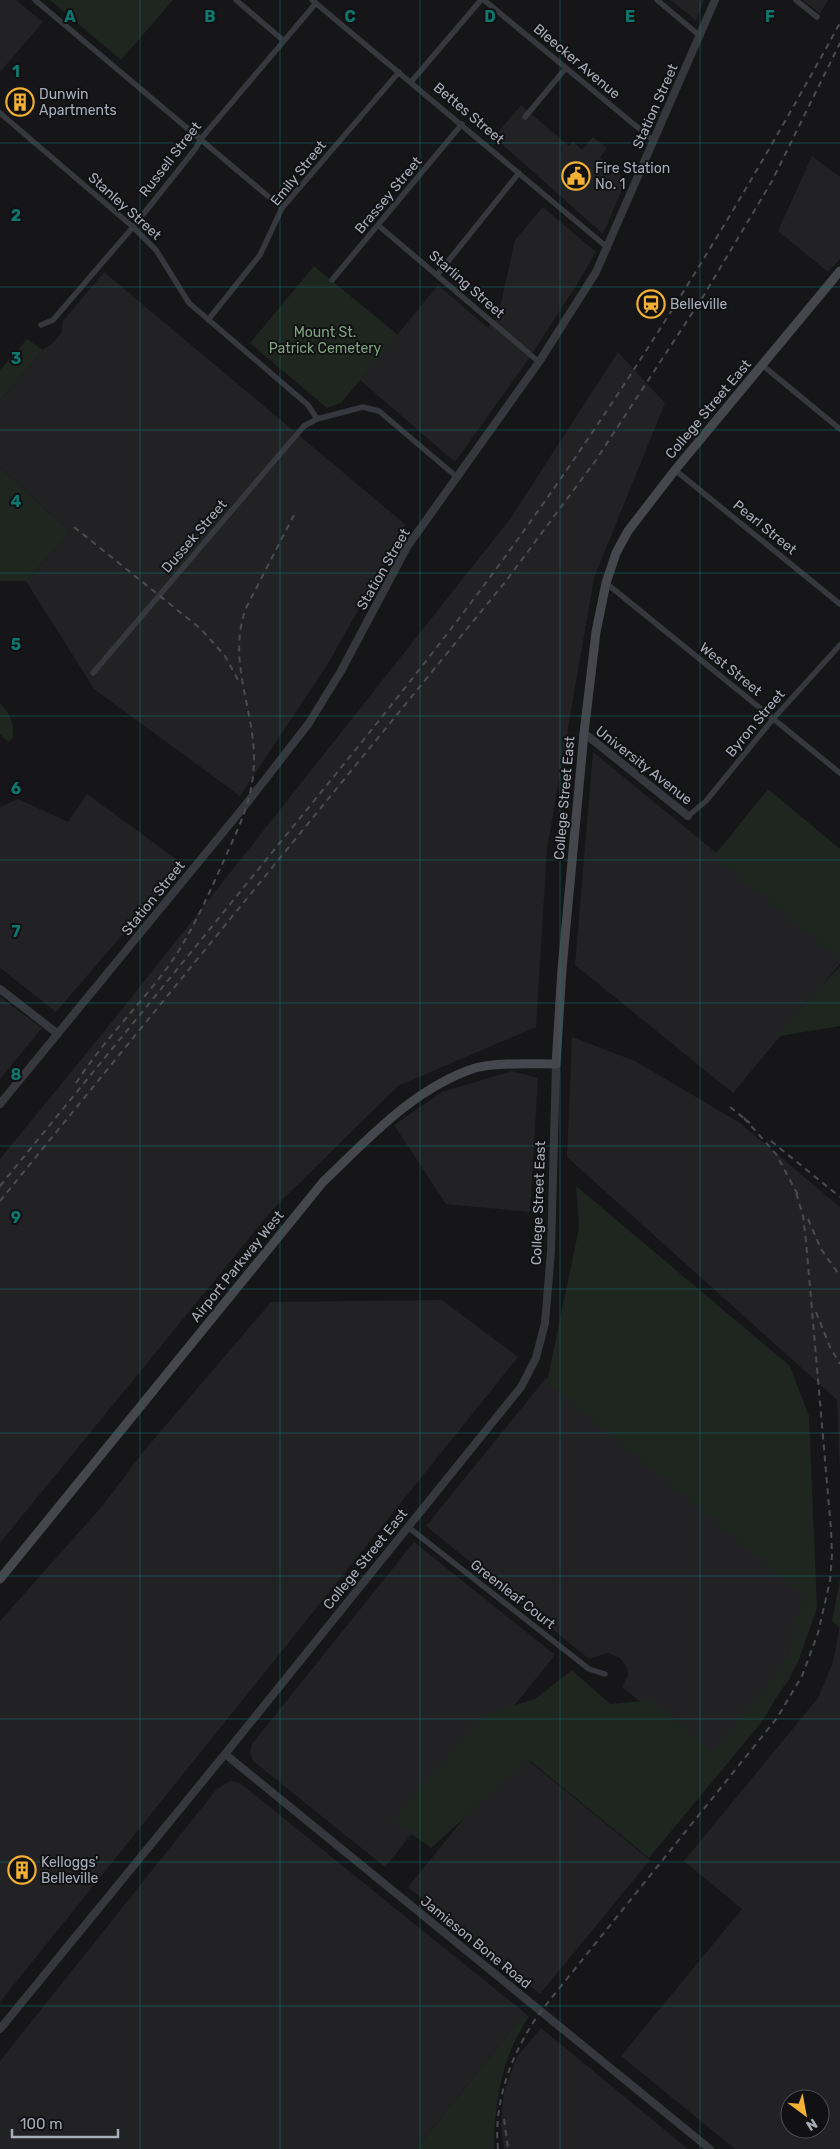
<svg xmlns="http://www.w3.org/2000/svg" width="840" height="2149" font-family="Rubik,sans-serif">
  <style>
    .built { fill: #222225; fill-rule: evenodd }
    .green { fill: #1e261f }
    .lines { fill: none; stroke-linecap: round; stroke-linejoin: round }
    .minor { stroke: #37383d; stroke-width: 5.5 }
    .tertiary { stroke: #37383d; stroke-width: 8 }
    .secondary { stroke: #45474d; stroke-width: 9 }
    .rail { stroke: #4a4c52; stroke-width: 2; stroke-dasharray: 6 5; stroke-linecap: butt }
    .grid { fill: none; stroke: #0f766e; stroke-width: 1; stroke-opacity: 0.55 }
    .labels { text-anchor: middle; stroke-width: 4; stroke-linejoin: round; paint-order: stroke }
    .street-label { font-size: 14px; fill: #a8adb8; stroke: #111113 }
    .poi-label { font-size: 14px; fill: #a8adb8; stroke: #111113; text-anchor: start }
    .park-label { font-size: 14px; fill: #7fa381; stroke: #111113 }
    .grid-label { font-size: 16px; text-anchor: middle; font-weight: bold; fill: #0f766e; stroke: #111113; stroke-width: 4; stroke-linejoin: round; paint-order: stroke }
  </style>
  <rect width="100%" height="100%" fill="#161618"/>
  <path class="built" d="M0,0H16L43,22L0,72Z
    M671,0H704L696,21Z
    M803,0H828L820,14Z
    M521,105L569,146L573,142L582,150L593,137L607,148L600,157L626,180L603,234L494,137Z
    M812,156L840,177V259L828,272L778,231Z
    M543,207L596,252L576,286L525,364L455,462L360,380L438,285L488,328L498,316L515,240Z
    M104,272L406,525L329,662L240,796L94,689L26,581L70,532L0,467V401L43,350L53,343L61,333L63,321Z
    M618,352L665,403L594,578L547,849L536,1027L398,1086L273,1209L0,1543V1159L115,1018L510,519Z
    M593,752L840,954V964L733,1093L575,965Z
    M87,794L183,864L56,1012L0,968V807L18,799L68,822Z
    M0,997L42,1028L0,1079Z
    M572,1037L635,1061L740,1123L840,1207V1472L837,1400L567,1157Z
    M512,1071L538,1078L530,1212L446,1204L394,1125L442,1092Z
    M442,1300L518,1357L0,2002V1621L103,1505L143,1452L271,1302Z
    M546,1378L808,1589L801,1649L790,1679L721,1766L622,1687L628,1675L627,1668L620,1658L608,1653L589,1659L426,1526Z
    M414,1542L555,1655L385,1867L253,1761L250,1753L252,1744Z
    M840,1625V2149H735L621,2056L742,1909L684,1861L818,1698L833,1662ZM790,2099H820V2129H790Z
    M518,1752L650,1860L540,1994L408,1887Z
    M230,1781L240,1783L525,2013L416,2149H0V2061L216,1790Z
    M541,2028L688,2149H504L501,2125L504,2092L517,2057Z"/>
  <path class="green" d="M50,0H173L121,60Z
    M314,266L398,335L341,403L327,408L250,343Z
    M27,339L43,350L0,401V370Z
    M0,467L70,532L26,581H0Z
    M0,703C11,716 14,721 13,738L8,742L0,734Z
    M768,789L840,849V961L714,856Z
    M840,966V1026L774,1037Z
    M576,1186L790,1366L809,1416L817,1608L798,1662L761,1723L649,1858L529,1760L431,1848L392,1820L484,1714L535,1699L572,1670L610,1704L653,1700L712,1752L789,1656L795,1620L804,1596L547,1382L579,1228Z
    M840,1580V1628L832,1621Z
    M525,2013L529,2017C502,2055 494,2104 494,2149H416Z"/>
  <g class="lines">
    <path class="minor" d="M35,0L282,208
      M236,0L284,41
      M312,0L608,248
      M484,0L654,141
      M657,0L700,36
      M796,0L817,17
      M411,82L481,0
      M0,113L133,227L156,250L189,303L308,405L317,419
      M525,117L566,68
      M379,226L539,362
      M437,275L519,173
      M332,280L462,124
      M208,320L260,255L282,208L399,72
      M41,325L53,320L133,227L196,148L200,140L316,3
      M762,365L840,429
      M675,470L840,604
      M606,583L840,773
      M93,673L304,426L317,419L363,407L379,411L458,478
      M688,816L706,801L773,719L840,645
      M408,1527L589,1669L605,1674"/>
    <path class="tertiary" d="M584,733L688,816
      M0,989L58,1034
      M0,1104L247,803L309,723L341,671L407,547L539,362L596,272L715,0
      M225,1754L710,2149
      M0,2029L225,1754L521,1387L536,1358L545,1323L551,1251L556,1064"/>
    <path class="secondary" d="M0,1579L323,1182C368,1139 414,1088 475,1068C496,1062 534,1064 556,1064L562,969L584,733L596,632L606,583L616,553L628,531L675,470L840,271"/>
    <path class="rail" d="M74,527L201,629L225,656L238,680
      M76,1083C104,1040 140,1005 170,964C192,932 208,896 224,860C235,835 248,810 252,783C263,720 224,669 246,608L295,513
      M730,1107L750,1123
      M744,1118L776,1154L798,1195
      M771,1141L840,1197
      M0,1186C88,1078 177,970 265,861C353,753 442,645 523,532C640,369 744,198 840,23
      M0,1201L506,581L596,460L704,295L772,181L840,43
      M808,1219L821,1249L840,1276
      M816,1312L830,1347L840,1364
      M504,2119L508,2149
      M498,2149C493,2100 513,2050 541,2011L777,1718L802,1676L818,1633L830,1581L832,1555L831,1529L806,1241L803,1216L795,1189"/>
  </g>
  <path class="grid" d="M140,0V2149M280,0V2149M420,0V2149M560,0V2149M700,0V2149M0,143H840M0,287H840M0,430H840M0,573H840M0,716H840M0,860H840M0,1003H840M0,1146H840M0,1289H840M0,1433H840M0,1576H840M0,1719H840M0,1862H840M0,2006H840"/>
  <defs>
    <g id="building-ring" transform="scale(1.4375)"><circle r="9.5" fill="#111113" stroke="#f2b134" stroke-width="1.5"/><path d="M-4-6H4V6H1V3H-1V6H-4ZM-2.5-4.3h1.7v1.8h-1.7ZM.8-4.3h1.7v1.8H.8ZM-2.5-1h1.7V.8h-1.7ZM.8-1h1.7V.8H.8Z" fill="#f2b134"/></g>
    <g id="civic-ring" transform="scale(1.4375)"><circle r="9.5" fill="#111113" stroke="#f2b134" stroke-width="1.5"/><path d="M-.6-6.5H3V-4.5H.6V-3L4-1V1h2V6H-6V1h2V-1L-.6-3ZM-1.2 2.5V6h2.4V2.5Z" fill="#f2b134"/></g>
    <g id="station-ring" transform="scale(1.4375)"><circle r="9.5" fill="#111113" stroke="#f2b134" stroke-width="1.5"/><path d="M-3-6H3Q5-6 5-4V2Q5 4 3 4L4.5 6H3L1.5 4h-3L-3 6H-4.5L-3 4Q-5 4-5 2V-4Q-5-6-3-6ZM-3.5-4v3h7v-3ZM-3.5 1v1.5H-2V1ZM2 1v1.5H3.5V1Z" fill="#f2b134"/></g>
  </defs>
  <g fill-rule="evenodd">
    <use href="#building-ring" x="20" y="102"/>
    <use href="#civic-ring" x="576" y="176"/>
    <use href="#station-ring" x="651" y="304"/>
    <use href="#building-ring" x="22" y="1870"/>
  </g>
  <g class="labels">
    <g class="street-label">
      <text transform="translate(577 61) rotate(40)" y="5">Bleecker Avenue</text>
      <text transform="translate(655 106) rotate(-66)" y="5">Station Street</text>
      <text transform="translate(469 113) rotate(40)" y="5">Bettes Street</text>
      <text transform="translate(170 159) rotate(-52)" y="5">Russell Street</text>
      <text transform="translate(298 173) rotate(-51)" y="5">Emily Street</text>
      <text transform="translate(388 195) rotate(-50)" y="5">Brassey Street</text>
      <text transform="translate(125 206) rotate(42)" y="5">Stanley Street</text>
      <text transform="translate(467 284) rotate(41)" y="5">Starling Street</text>
      <text transform="translate(708 409) rotate(-50)" y="5">College Street East</text>
      <text transform="translate(765 527) rotate(39)" y="5">Pearl Street</text>
      <text transform="translate(194 536) rotate(-49)" y="5">Dussek Street</text>
      <text transform="translate(383 569) rotate(-60)" y="5">Station Street</text>
      <text transform="translate(731 669) rotate(39)" y="5">West Street</text>
      <text transform="translate(755 723) rotate(-50)" y="5">Byron Street</text>
      <text transform="translate(644 765) rotate(38)" y="5">University Avenue</text>
      <text transform="translate(564 798) rotate(-85)" y="5">College Street East</text>
      <text transform="translate(153 898) rotate(-51)" y="5">Station Street</text>
      <text transform="translate(538 1203) rotate(-88)" y="5">College Street East</text>
      <text transform="translate(237 1266) rotate(-51)" y="5">Airport Parkway West</text>
      <text transform="translate(365 1559) rotate(-51)" y="5">College Street East</text>
      <text transform="translate(513 1594) rotate(38)" y="5">Greenleaf Court</text>
      <text transform="translate(476 1942) rotate(39)" y="5">Jamieson Bone Road</text>
    </g>
    <g class="poi-label">
      <text x="39" y="99">Dunwin<tspan x="39" dy="16">Apartments</tspan></text>
      <text x="595" y="173">Fire Station<tspan x="595" dy="16">No. 1</tspan></text>
      <text x="670" y="309">Belleville</text>
      <text x="41" y="1867">Kelloggs'<tspan x="41" dy="16">Belleville</tspan></text>
    </g>
    <g class="park-label">
      <text x="325" y="337">Mount St.<tspan x="325" dy="16">Patrick Cemetery</tspan></text>
    </g>
  </g>
  <g class="grid-label">
    <text x="70" y="22">A</text>
    <text x="210" y="22">B</text>
    <text x="350" y="22">C</text>
    <text x="490" y="22">D</text>
    <text x="630" y="22">E</text>
    <text x="770" y="22">F</text>
    <text x="16" y="77">1</text>
    <text x="16" y="221">2</text>
    <text x="16" y="364">3</text>
    <text x="16" y="507">4</text>
    <text x="16" y="650">5</text>
    <text x="16" y="794">6</text>
    <text x="16" y="937">7</text>
    <text x="16" y="1080">8</text>
    <text x="16" y="1223">9</text>
  </g>
  <g transform="translate(805 2114) rotate(148)"><circle r="24" fill="#111113" stroke="#4d4f55"/>
  <path d="M0-4L9 19L0 12L-9 19Z" fill="#f2b134"/>
  <text y="-8" font-size="14" font-weight="bold" text-anchor="middle" fill="#a8adb8">N</text>
  </g>
  <path d="M12 2129v8h106v-8" fill="none" stroke="#a8adb8" stroke-width="2.5"/>
  <text x="20" y="2129" font-size="15" fill="#a8adb8" stroke="#111113" stroke-width="4" paint-order="stroke">100 m</text>
</svg>
